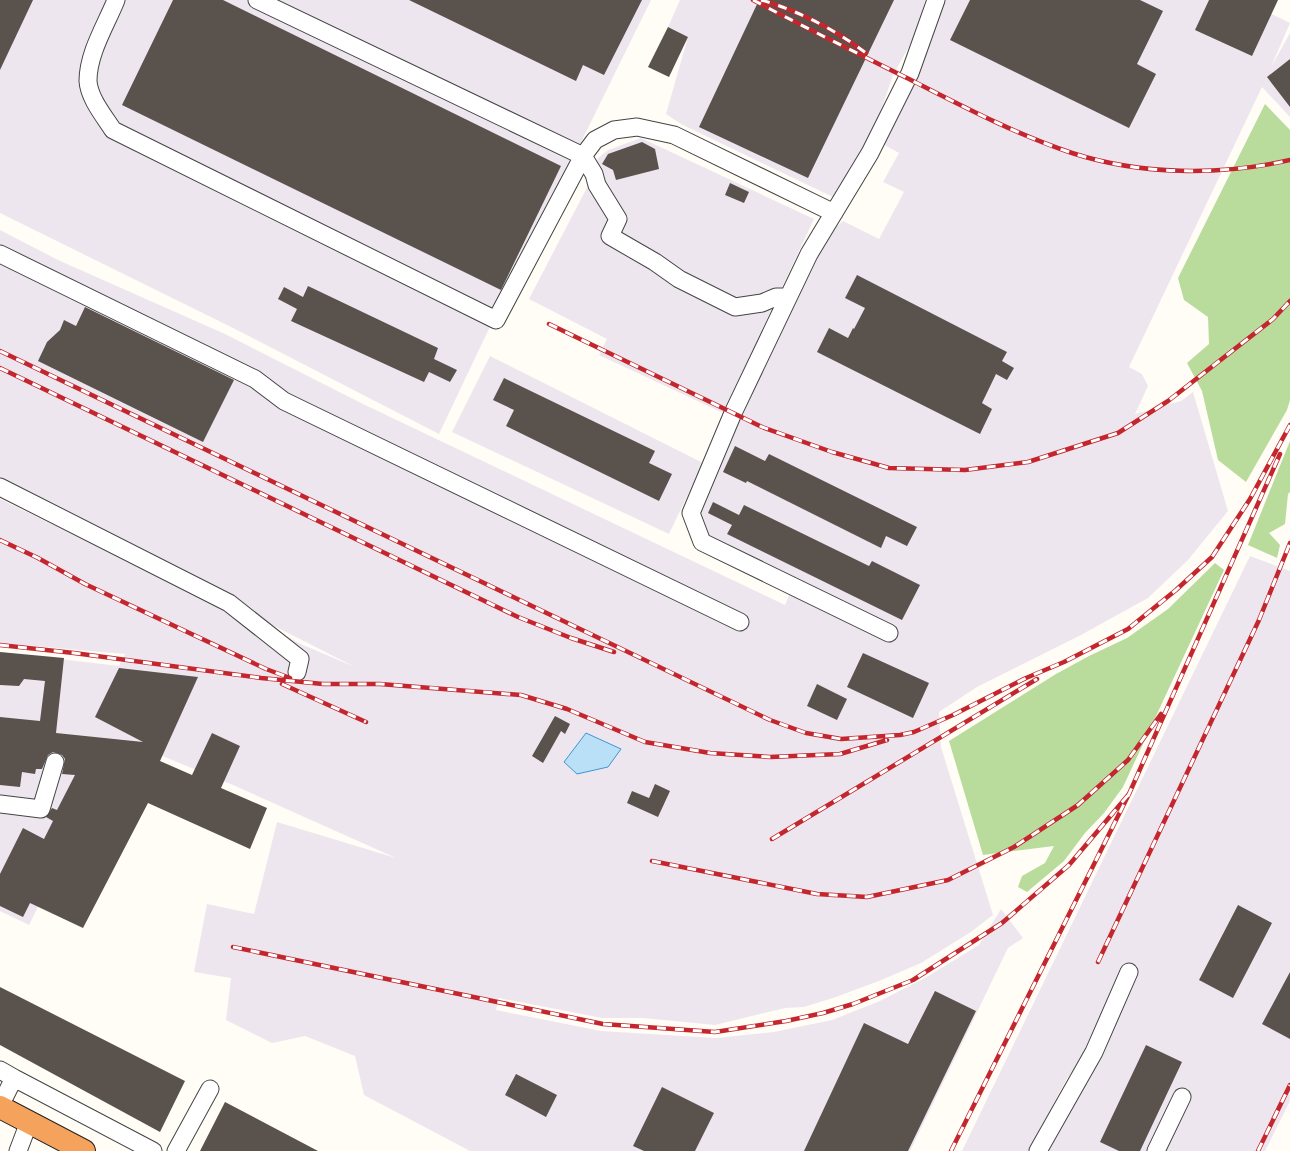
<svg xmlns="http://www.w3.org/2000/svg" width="1290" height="1151" font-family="'Playfair Display',serif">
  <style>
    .industrial { fill: #eee6ef; fill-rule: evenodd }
    .forest { fill: #b9dc9c }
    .water { fill: #b9e0f7; stroke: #3f96cf }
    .building { fill: #5a524d }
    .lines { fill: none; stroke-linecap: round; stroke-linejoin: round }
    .minor-casing { stroke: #444; stroke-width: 19 }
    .highway-casing { stroke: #222; stroke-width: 24 }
    .minor { stroke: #fff; stroke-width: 17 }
    .highway { stroke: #f5a25d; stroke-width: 22 }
    .rail-casing { stroke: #c4262e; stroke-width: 4.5 }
    .rail { stroke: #fff; stroke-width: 3; stroke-dasharray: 9; stroke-linecap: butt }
  </style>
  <rect width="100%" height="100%" fill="#fffdf5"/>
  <path class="industrial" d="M0,0H651L486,335L439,434L231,327L0,213Z
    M680,0H925L919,29L893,75L873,134L835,198L681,124L666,114L688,37L668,27Z
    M943,0H1243L1290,23L1271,67L1290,33V117L1262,87L1129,367L1142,374L1148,386L1135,414L1181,401L1193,392L1228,511L1188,560L1148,598L1081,635L977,687L939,712L941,747L993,915L971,932L921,963L879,981L833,998L804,1007L785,1008L715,1025L643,1018H602L499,998L496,1010L601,1031L716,1038L774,1032L832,1020L880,1001L925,978L979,945L1001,909L1023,938L1008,948L910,1151H470L364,1095L355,1056L305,1036L272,1043L226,1020L231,978L194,972L207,904L254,914L277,822L396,858L233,785L121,739L29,925L0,911V652L119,666L125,654L0,643V499L164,579L0,496V230L58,260L225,334L363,404L785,605L790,593L711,539L697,511L744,403L830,232L843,221L879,239L904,192L883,182L899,153L883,144L922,66ZM179,580L229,603L355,667L303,645Z
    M641,138L814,219L723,413L599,355L607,339L529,299L594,174L598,158L608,150Z
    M490,356L703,463L669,534L452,432Z
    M1250,556L1290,571V1101L1265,1151H1045L1088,1049L1066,1080L1029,1151H962Z"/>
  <path class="forest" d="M1265,104L1290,130V400L1287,410L1246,482L1218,460L1202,391L1187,363L1209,344L1208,317L1184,300L1178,278Z
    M1290,441V492L1288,494L1285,524L1269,533L1280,545L1277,558L1248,545Z
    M1215,563L1224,570L1123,787L1104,813L1085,833L1064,861L1027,892L1018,887L1022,876L1045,863L1054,846L983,855L949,741L1056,674L1089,656L1127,638L1168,609Z"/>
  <path class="water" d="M586,733L621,749L608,767L577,774L564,762Z"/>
  <path class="building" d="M0,0H33L0,70Z
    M173,0H223L561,166L501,290L122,105Z
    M409,0H642L604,75L583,65L576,81Z
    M759,0H894L808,178L699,127Z
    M970,0H1140L1163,11L1137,64L1156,74L1129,128L950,40Z
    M1209,0H1278L1252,56L1195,30Z
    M668,27L688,37L669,77L648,67Z
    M1290,59V107L1267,77Z
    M642,142L655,149L659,169L616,180L613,170L602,164L608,154Z
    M730,183L749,192L744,203L725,195Z
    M857,275L1007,352L1002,361L1014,368L1007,380L996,374L982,403L992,409L980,434L817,352L829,328L848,338L853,328L854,329L865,308L845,298Z
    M308,286L438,348L434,359L457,370L450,382L429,372L424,382L291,321L297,309L278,299L284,287L303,297Z
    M85,307L234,380L203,442L38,361L47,342L60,330L64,320L76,326Z
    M504,378L655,451L649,463L672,474L659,501L506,426L514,410L493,400Z
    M735,446L765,461L769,454L917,527L907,546L886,536L881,548L747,481L746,483L723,472Z
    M713,502L739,515L744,505L869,566L872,561L920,585L902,620L727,534L732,525L708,513Z
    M0,652L64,658L56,733L143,742L95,717L119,668L198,677L160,761L192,775L212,733L240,746L221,788L267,808L250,849L148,803L83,928L30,903L23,917L0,906V874L23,828L44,839L53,821L46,817L52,808L57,810L75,775L62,774L65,759L62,755L53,752L48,755L42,769H36L35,774L22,772L20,787L0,785V717L40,721L45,681L24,679L19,686L0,685Z
    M863,653L929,683L913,718L847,687Z
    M817,684L847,699L837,720L807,706Z
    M555,716L570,724L565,734L561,731L543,763L532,756Z
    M655,784L670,791L658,817L627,803L632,791L649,798Z
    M1238,905L1272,923L1233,998L1199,980Z
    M1290,972V1039L1262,1024Z
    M0,987L185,1081L160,1132L0,1045Z
    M935,991L976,1011L908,1151H804L864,1023L908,1044Z
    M1146,1045L1182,1062L1140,1151H1119L1100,1142Z
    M516,1074L557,1095L546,1117L505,1095Z
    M662,1087L714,1113L695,1151H644L633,1146Z
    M225,1102L318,1151H200Z"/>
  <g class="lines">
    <g class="minor-casing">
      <path id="minor" d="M116,0C106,25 88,53 88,81C89,98 104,116 113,130L496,320L583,156L594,174L597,185L618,219L610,236L655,262L679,279L735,307L762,303L776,297H788
        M257,0L583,156L595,140L614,130L637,127L674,135L834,213
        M0,254L255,379L284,401L740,622
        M0,487L229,603L300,659L297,672
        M889,633L702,542L691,513L733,413L809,254L870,153L910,73L936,0
        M0,804L41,809L55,762
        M0,1070L14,1078L0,1106
        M14,1078L153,1151
        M18,1151L29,1122
        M176,1151L210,1089
        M1038,1151L1094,1052L1129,972
        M1156,1151L1182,1097"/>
    </g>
    <g class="highway-casing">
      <path id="highway" d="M0,1107L84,1151"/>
    </g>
    <use href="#minor" class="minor"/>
    <use href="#highway" class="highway"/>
    <g class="rail-casing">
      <path id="rail" d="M753,0C804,27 857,53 909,79C962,106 1015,134 1072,153C1140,175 1220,176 1290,160
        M761,0C799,11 834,29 866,53
        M549,324L762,427L832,452L889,468L965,470L1028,462L1118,433L1168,401L1273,319L1290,301
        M0,351L770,720L806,733L841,739L900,735L914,732L953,715L1026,678L1064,662L1128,629L1176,590L1212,557L1250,499L1290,425
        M0,368L518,617L571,638L614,652
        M0,540L38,558L85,584L266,669L290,678
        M0,645L74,653L261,678L323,684H380L521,695L567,709L645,742L710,753L770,757L840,754L887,740
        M282,684L366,722
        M772,839L1037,679
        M652,861L817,894L867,897L948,880L1014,847L1078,805L1128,760L1161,714
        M233,947L603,1024L715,1032L786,1021L823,1013L853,1004L913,980L1002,923L1069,865L1129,794
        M1098,962L1259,620L1290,543
        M951,1151L1129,794L1280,454
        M1258,1151L1290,1085"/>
    </g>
    <use href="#rail" class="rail"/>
  </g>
</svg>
